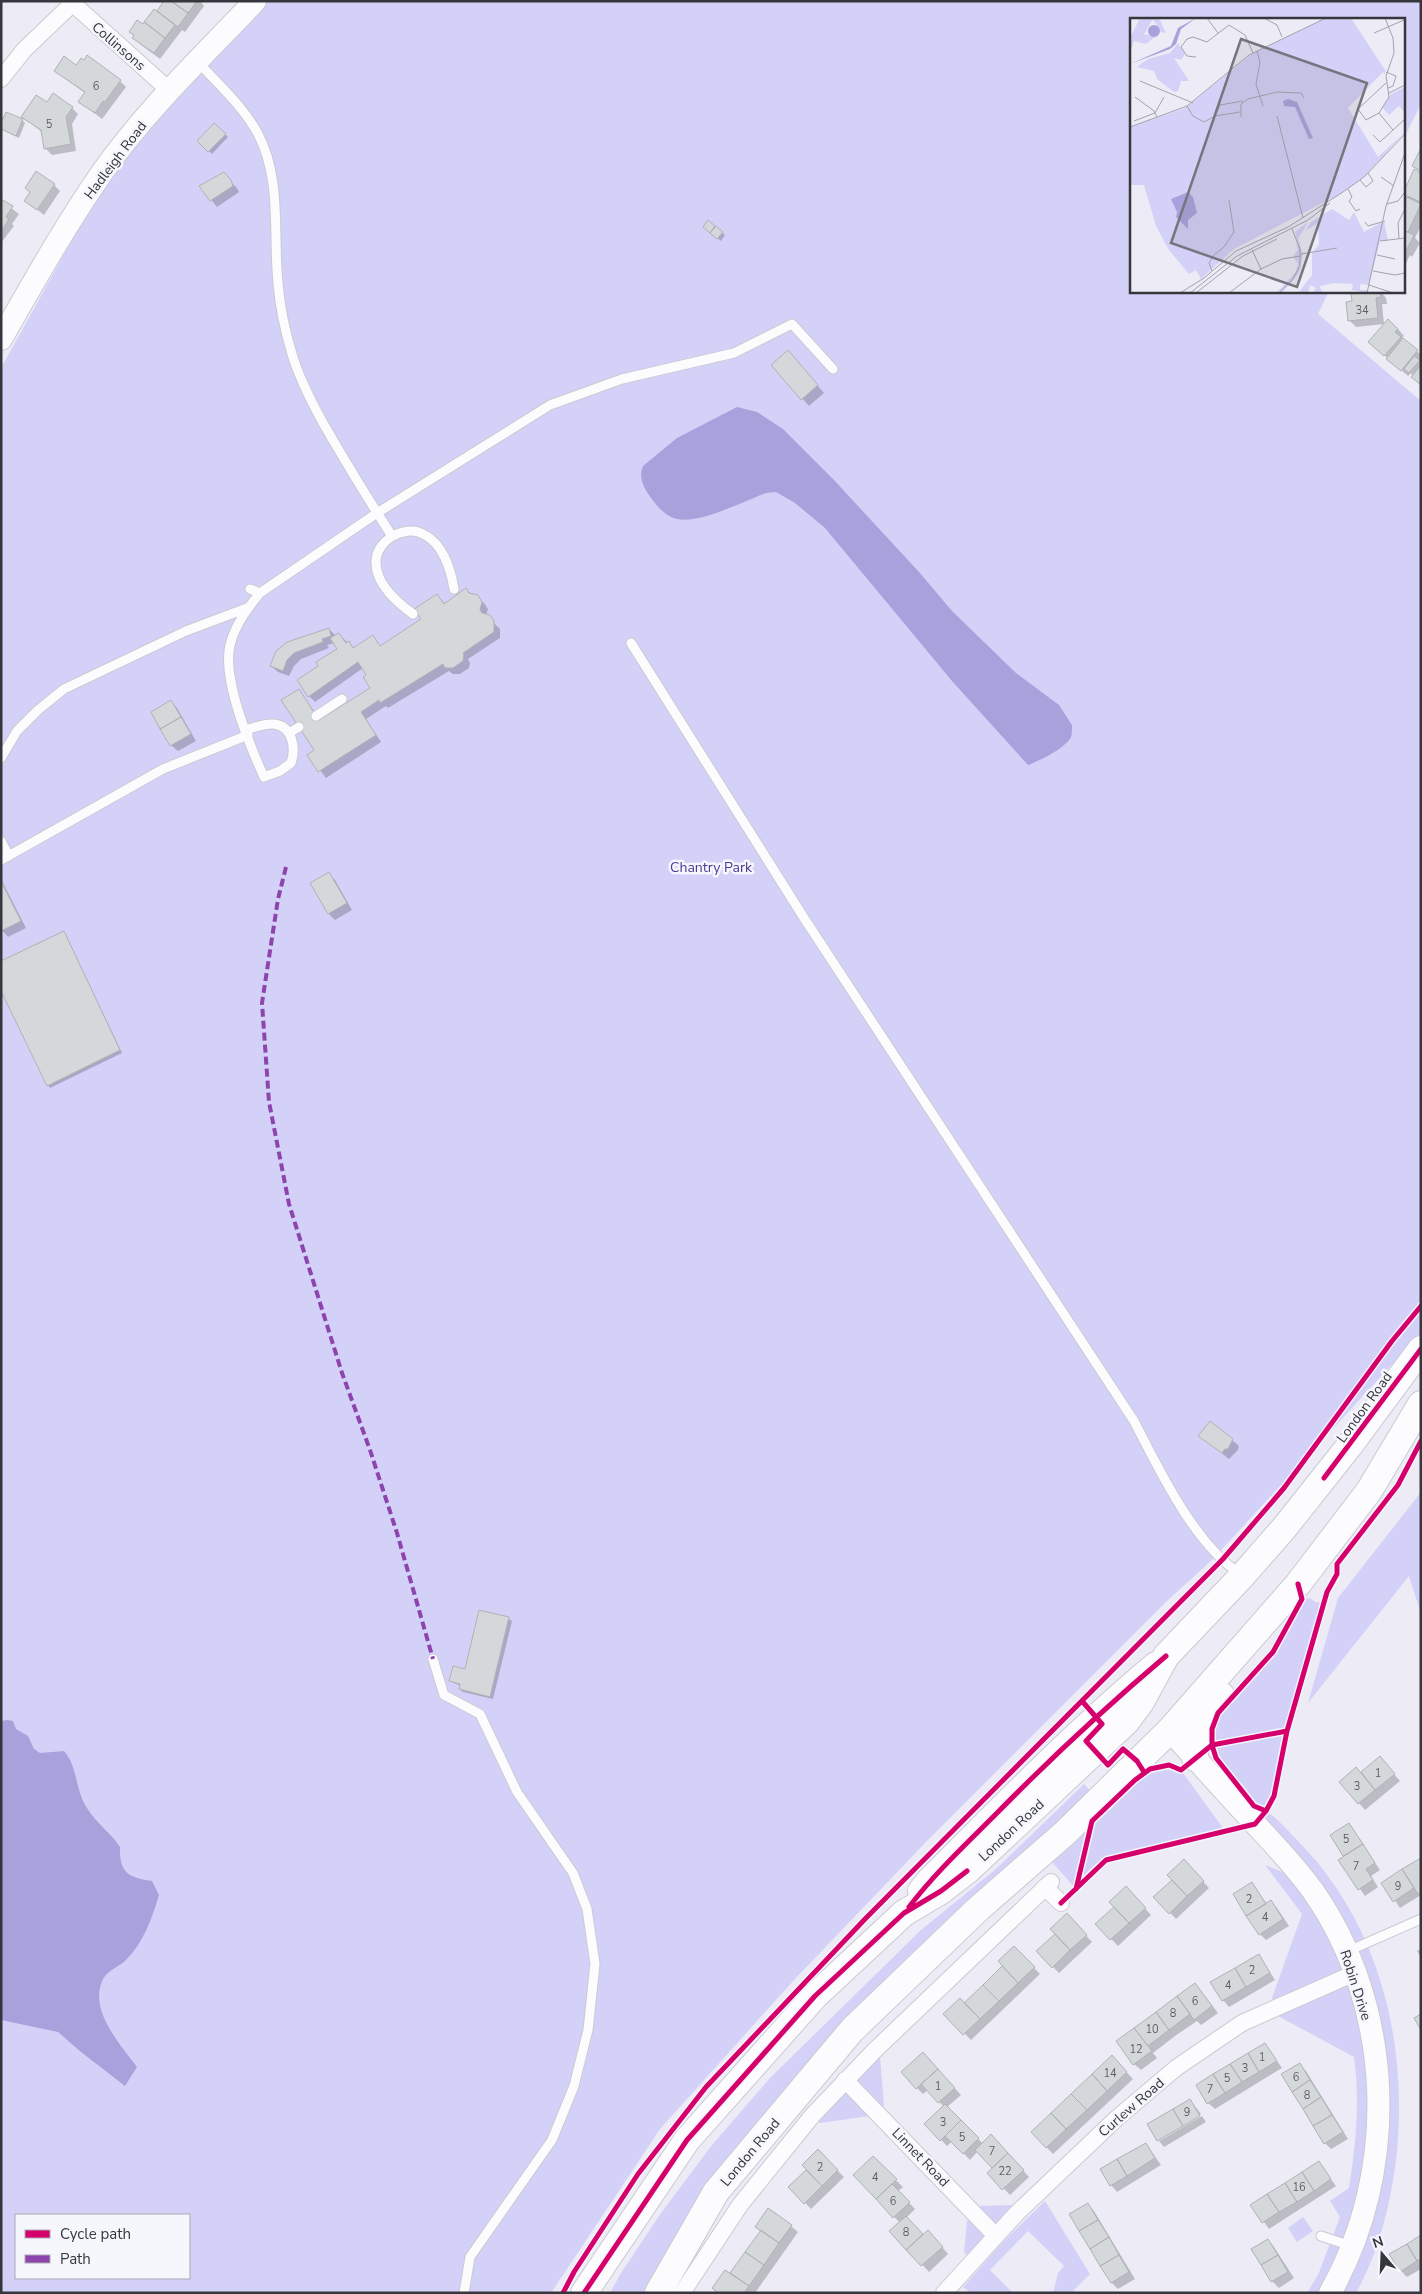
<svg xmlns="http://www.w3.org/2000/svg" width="1422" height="2294" font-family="'Nunito Sans',sans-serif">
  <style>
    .green { fill: #d4d1f8; fill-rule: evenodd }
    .water { fill: #a7a2db }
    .shadow { fill: #0003 }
    .building { fill: #d5d8db; stroke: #afb2b5 }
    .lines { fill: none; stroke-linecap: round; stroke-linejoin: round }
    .lane-casing { stroke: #cacad1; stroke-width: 11 }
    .street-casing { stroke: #cacad1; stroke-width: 18 }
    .secondary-casing { stroke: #cacad1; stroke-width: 24 }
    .primary-casing { stroke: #cacad1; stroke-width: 28 }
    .lane { stroke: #fcfcfe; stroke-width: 9 }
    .street { stroke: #fcfcfe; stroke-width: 16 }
    .secondary { stroke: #fcfcfe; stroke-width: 22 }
    .primary { stroke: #fcfcfe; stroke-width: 26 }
    .quiet { stroke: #8e44ad; stroke-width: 4; stroke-dasharray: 8 4; stroke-linecap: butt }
    .cycleway-casing { stroke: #f6f6fd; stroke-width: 8 }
    .cycleway { stroke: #d6006c; stroke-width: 5 }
    .labels { text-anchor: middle; stroke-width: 5; stroke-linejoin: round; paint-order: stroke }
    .number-label { font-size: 11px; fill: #5e5f65 }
    .street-label { font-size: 14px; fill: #36363d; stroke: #f6f6fd }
    .park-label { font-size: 14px; fill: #4b3996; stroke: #f6f6fd }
    .inset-road { fill: none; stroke: #a3a3ac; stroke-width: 1 }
    .view { fill: #76757e; fill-opacity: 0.15; stroke: #76757e; stroke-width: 2.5 }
    .inset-edge { fill: none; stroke: #36363d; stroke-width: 2.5 }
  </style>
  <rect width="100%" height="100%" fill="#ecebf6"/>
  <path class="green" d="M255,1H1421V104L1403,140V19H1131V291H1329L1318,314L1421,401V1333L1212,1560L1167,1601L926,1842L794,1980L660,2129L551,2293H1V368L73,238L102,173ZM16,2215H189V2278H16Z
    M1421,1492V1614L1409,1576L1308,1703L1338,1598Z
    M1310,1598L1315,1602L1324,1603L1287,1731L1274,1796L1266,1811C1278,1819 1288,1831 1299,1842C1381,1926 1409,2046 1396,2160C1390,2206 1379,2252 1356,2293H1307L1318,2275L1340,2217L1330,2201L1349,2188C1356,2144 1360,2101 1354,2057L1280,2017L1272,1998L1302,1914L1265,1865L1305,1881L1255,1824L1265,1811C1251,1804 1243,1792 1233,1780C1226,1771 1217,1763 1213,1752C1199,1710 1252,1681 1273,1653C1285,1637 1293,1616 1302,1599Z
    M1162,1765H1169L1181,1770L1225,1831L1106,1860L1076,1889L1043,1852L1144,1772Z
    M1084,1784L1096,1797L875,2010L647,2293H610L621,2273L661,2213L712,2145L770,2078L921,1930L996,1869Z
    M874,2051L880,2057L884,2105L870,2116L820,2123L812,2116Z
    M1045,2201L1090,2274L1071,2293H1053L1058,2273L1064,2266L1028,2231L990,2270L1013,2293H971L963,2287L1002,2243Z
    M1011,2205L1017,2213L974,2259L964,2253L967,2221L981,2206Z
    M1303,2217L1313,2231L1297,2242L1288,2228Z"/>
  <path class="water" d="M737,407L757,412L783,429L834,480L919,572L952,611L1016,673L1059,705L1072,725C1072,729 1072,734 1071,737C1066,748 1039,761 1028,765L952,681L825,528L795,503L776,492L766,493C744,501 700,524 677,519C665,516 658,507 651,498C644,488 638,478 643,466L677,438Z
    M7,1720L13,1721L16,1729L28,1736L34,1749L40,1753L64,1751C78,1767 75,1790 87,1808C96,1823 111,1833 120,1847C119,1872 128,1878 152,1881L159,1895C152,1918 144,1942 126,1960C120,1966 107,1971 103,1979C88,2010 120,2044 137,2067L125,2086L81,2052L58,2032L1,2020V1721Z"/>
  <path class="shadow" d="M166,1H200L204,6L185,32L182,30L160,59L140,44L131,32L143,26L157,13Z
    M77,67L120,81L126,87L102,119L80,102L85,93L55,71Z
    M47,104L72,108L78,114L72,124L76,151L52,155L45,148L42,132L23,117Z
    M22,120L25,123L19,138L1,129Z
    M214,124L228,137L212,154L199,141Z
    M1414,171L1421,174V226L1415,238L1420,243L1412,257L1410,255L1406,263L1403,261V207L1408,197L1403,193Z
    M223,174L237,188L239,192L217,207L201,187Z
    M54,185L60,191L44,215L26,201Z
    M1,200L19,214L12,224L14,226L1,243Z
    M709,222L725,235L721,241L707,230Z
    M1380,291L1386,298L1387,304H1382L1384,324L1356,327L1350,321Z
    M1398,329L1404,336L1402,338L1421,355V385L1412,377L1413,376L1411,373L1408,376L1376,348Z
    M794,358L824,393L809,406L773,365Z
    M466,590L484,603L488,609L486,615L500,629V638L468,659L470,663L469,668L460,674H453L449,671L388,708L386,706L366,719L381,742L326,778L308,755L315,751L299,690L321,721L372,688L368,675L363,668L315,702L309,696L320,667L339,649L335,643L327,645L329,648L301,659L294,666L289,676L278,672L271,666L329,629L336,636L339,634L354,649L373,637L381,647L423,620L437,595L445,604Z
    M171,702L177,708L196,741L178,751L171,745Z
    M329,874L335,880L352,910L335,920L329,914L311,884Z
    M1,879L26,928L8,937L1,929Z
    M66,936L122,1053L50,1088L48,1085Z
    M1200,1436L1232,1440L1239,1446L1238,1450L1229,1459Z
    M480,1612L509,1619L512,1621L493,1699L463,1692L460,1689L461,1686L450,1681L466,1670Z
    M1380,1758L1400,1781L1365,1810L1341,1782L1361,1774Z
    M1349,1824L1380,1870L1371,1876L1378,1887L1365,1896L1340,1860L1345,1856L1331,1835Z
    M1421,1859V1895L1400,1908L1383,1883Z
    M1184,1861L1209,1888L1176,1919L1155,1897L1174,1880Z
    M1252,1884L1267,1904L1271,1902L1277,1908L1289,1926L1266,1940L1260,1934Z
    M1126,1888L1151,1915L1118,1946L1097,1924L1115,1907Z
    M1067,1915L1092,1942L1059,1973L1038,1951L1057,1934Z
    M1014,1947L1040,1974L971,2040L945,2014L964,2004L984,1986L1004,1966Z
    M1421,1949V1957L1417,1951Z
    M1259,1955L1275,1980L1229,2007L1223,2000Z
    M1195,1984L1218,2013L1201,2025L1197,2021L1175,2036L1153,2053L1157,2058L1141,2070L1134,2064Z
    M1265,2044L1282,2068L1215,2109L1208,2103Z
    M1112,2057L1133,2079L1053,2154L1032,2132Z
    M929,2060L961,2095L947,2107L983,2144L997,2142L1029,2177L1010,2195L989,2173L994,2169L978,2151L970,2160L952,2141L947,2146L926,2124L944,2107L928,2090L923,2094L917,2088Z
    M1300,2065L1306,2071L1348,2139L1331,2149L1325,2143Z
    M1190,2100L1201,2114L1158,2139Z
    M1202,2116L1206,2122L1164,2147L1159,2141Z
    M1146,2144L1161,2165L1117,2192L1111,2185Z
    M818,2151L844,2177L811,2209L790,2187L808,2170Z
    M873,2158L903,2187L898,2191L915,2209L906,2218L923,2236L934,2238L948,2254L929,2272L891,2231L900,2223L855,2175Z
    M1319,2163L1336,2186L1269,2229L1252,2205Z
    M1087,2204L1094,2211L1135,2279L1118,2289L1112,2283L1070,2214Z
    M791,2226L798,2232L755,2293H718L761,2231Z
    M1421,2236V2269L1407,2277L1401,2271Z
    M1268,2240L1274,2247L1294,2278L1279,2288L1272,2281L1253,2249Z"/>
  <path class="building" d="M164,1H171L188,13L178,27L157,11Z
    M171,1H197L188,13Z
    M154,9L175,25L165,38L144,22Z
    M137,20L143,24L144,22L165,38L154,53L132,38L134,35L129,32Z
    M87,55L121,80L105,102L103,101L95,113L78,102L85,92L54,71L64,56L76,65L81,58L84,60Z
    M53,93L73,107L66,117L71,144L44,149L41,130L21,117L36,95L47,102Z
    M6,112L23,119L16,136L1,129V123Z
    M214,123L226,134L208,152L197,141Z
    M1421,148V171L1412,166Z
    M1414,169L1421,173L1420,202L1403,194Z
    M36,171L55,184L37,210L24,201L30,192L25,188Z
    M224,172L231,180L233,186L210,201L199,186Z
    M1407,197L1421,204L1408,232L1403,230V204Z
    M1,199L13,206L6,217L9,219L3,229L1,227Z
    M708,220L715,226L710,233L703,227Z
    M716,226L723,232L717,239L710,233Z
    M1403,230L1414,235L1406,251L1403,250Z
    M1369,291H1380L1381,297L1376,298L1378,318L1348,321L1346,302L1352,301L1351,294Z
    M1388,319L1398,329L1395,332L1401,337L1384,356L1368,342Z
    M1403,338L1418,350L1401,371L1386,359Z
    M788,350L818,385L801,400L771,365Z
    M1414,356L1420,360L1409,373L1404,369Z
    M1421,365V385L1411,377Z
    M466,588L469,593L478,595L482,602L480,610L482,613L490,615L494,621V632L463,653L464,655L463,661L453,668H445L443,664L380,703L379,700L361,712L376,735L318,772L307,755L314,750L281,700L299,689L319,720L370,688L363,677L366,675L358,662L308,697L297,680L318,666L316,662L337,649L330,638L339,633L346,643L349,641L353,648L373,635L380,646L421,619L414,609L437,594L444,604Z
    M329,628L331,636L322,639L323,642L294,653L287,660L283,671L270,666L276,651L287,642Z
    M171,700L181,717L160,729L151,712Z
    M181,717L191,734L170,746L160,729Z
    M329,872L347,903L328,914L310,883Z
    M1,881L21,921L1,931Z
    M64,931L120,1050L47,1086L1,991V961Z
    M1210,1421L1233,1439L1228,1449H1225L1222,1453L1198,1436Z
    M479,1610L509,1617L490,1697L459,1689L460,1684L449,1681L453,1666L465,1669Z
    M1380,1756L1395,1774L1375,1790L1361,1772Z
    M1356,1767L1375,1790L1358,1804L1339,1782Z
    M1349,1823L1363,1844L1343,1856L1330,1835Z
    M1363,1844L1375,1863L1366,1869L1373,1880L1358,1890L1338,1860Z
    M1421,1858V1892L1418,1894L1402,1869Z
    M1184,1859L1204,1881L1187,1896L1167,1875Z
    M1402,1869L1414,1888L1393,1902L1381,1883Z
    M1172,1880L1187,1896L1169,1914L1153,1897Z
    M1252,1882L1266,1904L1246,1916L1233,1894Z
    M1126,1886L1146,1908L1129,1923L1109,1902Z
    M1271,1900L1283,1919L1259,1935L1246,1916Z
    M1114,1907L1129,1923L1110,1940L1095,1924Z
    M1067,1913L1087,1935L1070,1950L1050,1929Z
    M1055,1934L1070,1950L1052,1968L1036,1951Z
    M1014,1946L1035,1967L1018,1983L998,1961Z
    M1259,1954L1270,1973L1246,1987L1235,1968Z
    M1002,1966L1018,1983L999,2001L983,1985Z
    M1235,1968L1246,1987L1222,2001L1210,1982Z
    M1195,1983L1212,2006L1194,2020L1177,1996Z
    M983,1985L999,2001L980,2019L964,2003Z
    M1177,1996L1190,2014L1169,2030L1156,2012Z
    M960,1998L980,2019L963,2035L943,2014Z
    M1156,2012L1169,2030L1148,2046L1134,2028Z
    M1421,2014V2030L1414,2018Z
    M1134,2028L1152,2051L1133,2065L1116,2041Z
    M1265,2043L1277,2061L1259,2072L1248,2053Z
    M923,2052L938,2069L916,2089L901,2072Z
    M1248,2053L1259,2072L1242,2082L1230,2064Z
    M1112,2055L1127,2072L1107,2091L1092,2074Z
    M1300,2063L1310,2080L1292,2092L1281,2074Z
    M1230,2064L1242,2082L1225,2093L1213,2074Z
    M938,2069L955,2088L938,2103L921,2084Z
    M1092,2074L1107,2091L1087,2110L1071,2094Z
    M1213,2074L1225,2093L1207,2104L1196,2085Z
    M1310,2080L1321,2097L1303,2109L1292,2092Z
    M1071,2094L1087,2110L1066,2129L1051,2113Z
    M1321,2097L1332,2115L1313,2126L1303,2109Z
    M1190,2099L1200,2116L1183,2126L1173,2109Z
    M945,2104L961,2120L940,2141L924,2124Z
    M1173,2109L1183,2126L1157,2141L1147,2124Z
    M1051,2113L1066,2129L1046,2148L1031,2132Z
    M1332,2115L1343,2132L1324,2144L1313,2126Z
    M961,2120L979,2138L963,2154L945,2136Z
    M991,2134L1008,2153L992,2168L975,2150Z
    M1146,2143L1155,2158L1127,2176L1117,2159Z
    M818,2149L838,2170L822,2186L802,2165Z
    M1008,2153L1024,2170L1002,2190L987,2173Z
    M873,2156L897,2179L876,2199L853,2175Z
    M1117,2159L1127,2176L1110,2186L1100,2169Z
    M1319,2161L1331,2179L1314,2191L1302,2172Z
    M806,2170L822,2186L804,2204L788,2187Z
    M1302,2172L1314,2191L1297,2202L1285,2183Z
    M1285,2183L1297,2202L1279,2212L1267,2194Z
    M892,2184L910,2202L893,2218L876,2199Z
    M1267,2194L1279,2212L1262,2223L1250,2205Z
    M1088,2203L1098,2220L1079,2231L1069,2214Z
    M768,2208L792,2225L779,2243L755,2227Z
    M906,2216L923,2234L906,2250L889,2231Z
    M1098,2220L1109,2237L1090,2249L1079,2231Z
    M761,2230L779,2243L764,2265L745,2252Z
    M928,2230L943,2247L921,2266L906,2250Z
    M1421,2235V2259L1417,2261L1407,2244Z
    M1109,2237L1119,2255L1100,2266L1090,2249Z
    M1268,2239L1278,2255L1261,2265L1251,2249Z
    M1407,2244L1417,2261L1400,2272L1389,2254Z
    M745,2252L764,2265L749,2286L730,2273Z
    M1119,2255L1129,2272L1111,2283L1100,2266Z
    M1278,2255L1288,2272L1271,2282L1261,2265Z
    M725,2270L749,2286L744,2293H718L712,2288Z"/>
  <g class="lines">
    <g class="lane-casing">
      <path id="lane" d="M198,62C218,84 244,107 258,134C282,179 273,235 278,283C280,308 285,331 292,354C299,378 311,401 323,423C345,461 368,499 392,536
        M250,589L260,593
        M413,614C398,603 376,585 376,563C375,541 404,524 423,534C443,543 451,570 454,589
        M631,643L804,918L1134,1421C1160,1471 1193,1542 1240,1574
        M316,716L342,699
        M246,730C255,727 265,723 274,724C293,726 296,749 291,763L280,771L264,777C250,746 222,679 230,645C235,625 247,609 260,593L377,513L550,405L622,379L734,353L792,324L833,369
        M289,733L299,727
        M1,758L17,731L38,710L64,689L186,631L247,608
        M1,841L9,856
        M1,860L163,769L248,735
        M433,1659L444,1695L480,1714L517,1792L573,1873L587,1909L595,1964L588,2030L574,2086L552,2140L470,2257L464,2293
        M1346,1952L1421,1919
        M1321,2236L1351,2246"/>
    </g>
    <g class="street-casing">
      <path id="street" d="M70,1L170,91
        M1,79L24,50L72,4
        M1045,1887L1061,1903
        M845,2080L995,2235
        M682,2293L740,2205L812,2116L874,2051L1051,1882
        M944,2293L1017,2213L1117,2118L1176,2068L1242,2023L1355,1973"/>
    </g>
    <g class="secondary-casing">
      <path id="secondary" d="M1,339C33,283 65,226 101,174C145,111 202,57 255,1
        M1170,1730C1195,1758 1220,1786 1246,1814C1269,1839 1293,1863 1313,1891C1394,2007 1400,2170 1330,2293"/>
    </g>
    <g class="primary-casing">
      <path id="primary" d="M1195,1758C1194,1728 1200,1716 1221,1695
        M921,1891L930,1880C1004,1806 1076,1732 1156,1665
        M584,2293L687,2140L815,1996L904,1913L941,1891L967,1871L1126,1722L1141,1702L1166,1656L1243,1575L1285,1527L1350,1445L1421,1349
        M658,2293L716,2192L852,2030L978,1909L1065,1833L1170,1730L1298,1584L1369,1491L1421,1404"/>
    </g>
    <use href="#lane" class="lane"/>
    <use href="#street" class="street"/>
    <use href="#secondary" class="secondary"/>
    <use href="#primary" class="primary"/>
    <path class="quiet" d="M286,867L278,899L262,1003L269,1102L289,1204L342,1373L370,1450L397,1533L433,1659"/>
    <g class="cycleway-casing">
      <path id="cycleway" d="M1324,1478L1421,1349
        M1082,1701L1102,1724L1086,1741L1108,1765L1123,1749L1137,1761L1144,1772
        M1266,1811L1254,1806L1216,1758L1212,1745V1729L1218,1713L1273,1652L1302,1599L1298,1584
        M1076,1889L1092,1821L1135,1780L1150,1769L1169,1765L1181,1770L1212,1745L1287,1731
        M1061,1903L1106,1860L1255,1824L1266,1811L1274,1796L1287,1731L1327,1592L1337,1574V1564L1398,1485L1421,1441
        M909,1907C935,1873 966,1844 997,1813C1051,1758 1107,1706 1166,1656
        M563,2293L574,2272L638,2174L706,2087L866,1918L1223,1559L1284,1488L1392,1341L1421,1306
        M584,2293L687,2140L815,1996L904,1913L941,1891L967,1871"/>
    </g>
    <use href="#cycleway" class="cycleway"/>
  </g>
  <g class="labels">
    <g class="number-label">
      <text x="96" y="90">6</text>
      <text x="49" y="128">5</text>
      <text x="1362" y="314">34</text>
      <text x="1378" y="1777">1</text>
      <text x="1357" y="1790">3</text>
      <text x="1346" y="1843">5</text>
      <text x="1356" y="1870">7</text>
      <text x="1398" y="1890">9</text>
      <text x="1249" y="1903">2</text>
      <text x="1265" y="1921">4</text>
      <text x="1252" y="1974">2</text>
      <text x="1228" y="1989">4</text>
      <text x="1195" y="2005">6</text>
      <text x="1173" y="2017">8</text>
      <text x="1152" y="2033">10</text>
      <text x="1136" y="2053">12</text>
      <text x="1262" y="2061">1</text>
      <text x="1245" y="2072">3</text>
      <text x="1110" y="2077">14</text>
      <text x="1296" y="2081">6</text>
      <text x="1227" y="2082">5</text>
      <text x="938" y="2090">1</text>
      <text x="1210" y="2093">7</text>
      <text x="1307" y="2099">8</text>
      <text x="1187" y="2116">9</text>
      <text x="943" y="2126">3</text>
      <text x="962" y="2141">5</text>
      <text x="992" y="2155">7</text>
      <text x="820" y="2171">2</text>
      <text x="1005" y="2175">22</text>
      <text x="875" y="2181">4</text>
      <text x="1299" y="2191">16</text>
      <text x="893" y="2205">6</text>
      <text x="906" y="2236">8</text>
    </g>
    <g class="street-label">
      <text transform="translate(119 46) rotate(41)" y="5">Collinsons</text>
      <text transform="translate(115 160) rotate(-53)" y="5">Hadleigh Road</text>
      <text transform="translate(1364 1407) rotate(-54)" y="5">London Road</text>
      <text transform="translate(1011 1830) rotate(-43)" y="5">London Road</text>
      <text transform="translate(1356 1985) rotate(72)" y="5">Robin Drive</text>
      <text transform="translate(1131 2107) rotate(-41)" y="5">Curlew Road</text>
      <text transform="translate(750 2152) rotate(-50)" y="5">London Road</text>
      <text transform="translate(921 2157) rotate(46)" y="5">Linnet Road</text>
    </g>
    <g class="park-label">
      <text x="711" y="872">Chantry Park</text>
    </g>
  </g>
  <g transform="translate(1130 18)">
    <rect width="275" height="275" fill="#ecebf6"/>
    <path d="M10,0H29L36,15L31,14L23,1L14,16L25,19L16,26L4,23L1,32L0,20ZM196,0H221L255,52V57L253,54L218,90L248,139L275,114L234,159L210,176L104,231L71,261L66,252L59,256L39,232L26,208L14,167H0V109L55,90L123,35ZM48,25L55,36L51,42L44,40L59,63H51L48,73L44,74L27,61L24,53L7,49L18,41L40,35ZM275,69V95L269,88L259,97L252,89L261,76ZM202,191L219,202L224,194L234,214L254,203L258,223H250L239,267L230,266V272H237L236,275L222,272L223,266L205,265L190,268L192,275H183L186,270L180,267L178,275L169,274L182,257V235L189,226L188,205L175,213L181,204ZM178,204L168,221L173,236L169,255L152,275H146L166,254L168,246L163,238L168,232L166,226L168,228L165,214Z" fill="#d4d1f8"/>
    <path d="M66,0L51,11L46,26L40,31L0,46L41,28L48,10ZM18 13a6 6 0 1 1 12 0a6 6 0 1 1-12 0ZM158,81L167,84L183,120L179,121L165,89L154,88L153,83ZM58,174L63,179L67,195L58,202V211L46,199L47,194L41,181Z" fill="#a7a2db"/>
    <path class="inset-road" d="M77,0L88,15M134,0L147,7L152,19M244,15L274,2M127,33L130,44L126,66L133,88M66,39L57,38L51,29L57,21L63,19L77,24L99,7L115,17L123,35M256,54L266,58L263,68L258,70M10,63L63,85M259,75L275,67M5,79L24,93L27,99M57,88L63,98L74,104L85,98L110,94M249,95L236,102L228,91L256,65M85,98L90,87L113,83M147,98L173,200M111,99V86L118,81L147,74L171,75L174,80M4,103L25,95L34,79M0,109L57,88L119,37L196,0M263,112L275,101M243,117L250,124L263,112L249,95L259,79L256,58L264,35L263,20L255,0M251,159L264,168M230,162L236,169L243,163L238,155M218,171L222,179L219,183L226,193L230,191M257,186L268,183L275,174M235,204L238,208L255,203M269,221L268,205L275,191M250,223L275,220M122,232L131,251M171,236L207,230M247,237L265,241M82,253L79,245L84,237L94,229L104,214L99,182M243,253L265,257L275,255M239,267L263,275M50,275L74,260L106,233L158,209L213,174L234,159L275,116M60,275L107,238L178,202L200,185M66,275L113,238L147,221M99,275L131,251L152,241L171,238M149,275L163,261L170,247V231L162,211M237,275L256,188L275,135"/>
    <path class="view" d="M111,21L237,65L167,269L41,225Z"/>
    <rect width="275" height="275" class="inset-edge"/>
  </g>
  <rect width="1422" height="2294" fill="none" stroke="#36363d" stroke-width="5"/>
  <rect x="15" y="2214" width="175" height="65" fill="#f6f6fd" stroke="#a9a9b0"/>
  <rect x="25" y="2230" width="25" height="8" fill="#d6006c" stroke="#a9a9b0"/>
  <text x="60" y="2239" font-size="15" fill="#36363d">Cycle path</text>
  <rect x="25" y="2255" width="25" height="8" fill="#8e44ad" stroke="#a9a9b0"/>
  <text x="60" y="2264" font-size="15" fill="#36363d">Path</text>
  <g transform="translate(1382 2254) rotate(341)" stroke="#f6f6fd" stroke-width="4" paint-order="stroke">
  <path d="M0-4L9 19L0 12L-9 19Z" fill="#36363d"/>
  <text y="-8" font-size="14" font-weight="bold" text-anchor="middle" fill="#36363d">N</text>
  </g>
</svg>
